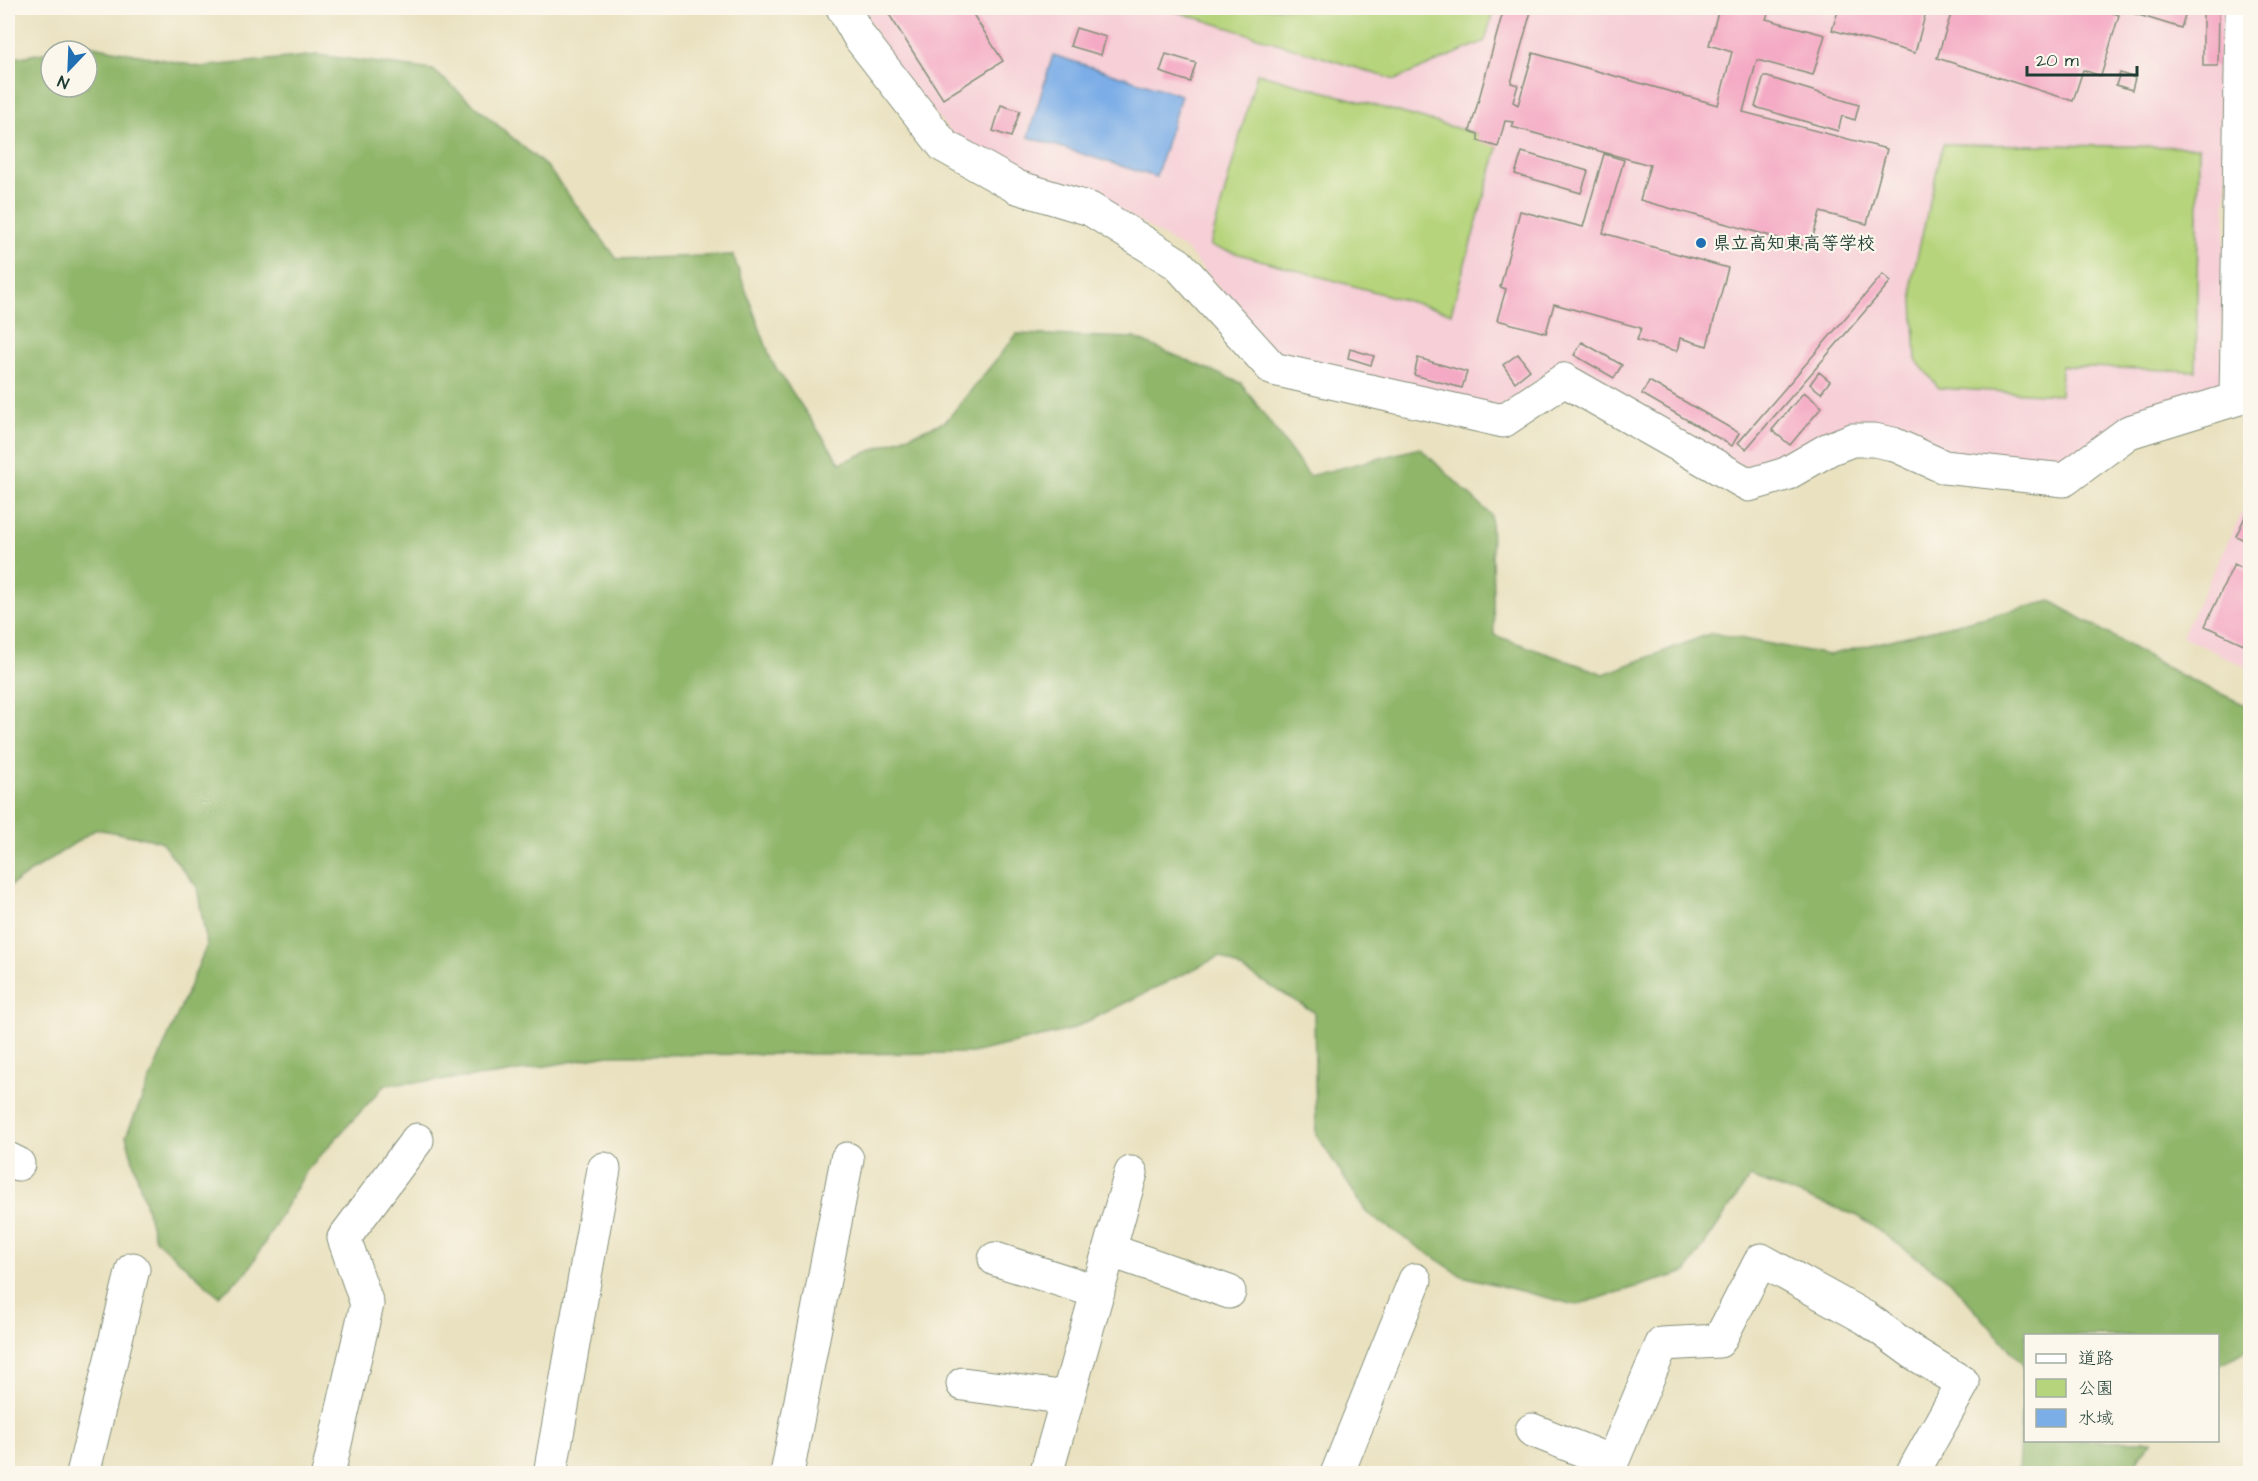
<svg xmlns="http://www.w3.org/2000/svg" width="2258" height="1481" font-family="'Architects Daughter','Klee One',sans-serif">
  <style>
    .built { fill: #f6cfd7 }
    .green { fill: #b6d47b; stroke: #6a8858; stroke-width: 1.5 }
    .forest { fill: #90b66b; stroke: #587a50; stroke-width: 1.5 }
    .water { fill: #7bade7; stroke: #4d758e; stroke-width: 1.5 }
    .building { fill: #f4aac4 }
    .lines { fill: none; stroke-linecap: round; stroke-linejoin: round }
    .minor-casing { stroke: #848f7a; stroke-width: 35 }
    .minor { stroke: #fff; stroke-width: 33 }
    .poi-dot { fill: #1f6fb2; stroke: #fbf7ec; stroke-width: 2 }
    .labels { text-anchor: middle; stroke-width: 4.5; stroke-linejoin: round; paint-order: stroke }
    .poi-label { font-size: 18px; font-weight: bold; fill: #1f3d34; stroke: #fbf7ec; text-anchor: start }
  </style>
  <rect width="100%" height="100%" fill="#fbf7ec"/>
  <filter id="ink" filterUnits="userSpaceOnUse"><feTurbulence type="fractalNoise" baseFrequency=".0167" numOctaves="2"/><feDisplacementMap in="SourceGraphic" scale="12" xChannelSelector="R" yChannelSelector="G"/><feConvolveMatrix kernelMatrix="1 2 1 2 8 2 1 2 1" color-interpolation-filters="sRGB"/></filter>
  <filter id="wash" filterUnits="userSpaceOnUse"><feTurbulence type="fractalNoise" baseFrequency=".008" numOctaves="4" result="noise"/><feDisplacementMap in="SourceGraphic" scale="24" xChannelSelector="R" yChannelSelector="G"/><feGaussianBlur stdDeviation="1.35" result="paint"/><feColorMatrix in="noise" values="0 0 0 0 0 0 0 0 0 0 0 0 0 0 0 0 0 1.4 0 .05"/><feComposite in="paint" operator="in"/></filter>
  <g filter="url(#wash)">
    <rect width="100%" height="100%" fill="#e9e1bf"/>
    <path class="built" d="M862,8H2231L2221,387L2059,463L2047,464L1952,454L1883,426L1862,423L1852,425L1779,465L1751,468L1734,463L1560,364L1501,408L1278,357L1188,251L1094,194L1024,173L952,134L892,61Z
      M2250,496V669L2182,636Z"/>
    <path class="green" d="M1165,8H1494L1485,41L1395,80Z
      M1257,73L1478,134L1498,147L1451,313L1210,246Z
      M1943,144L2199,147L2196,371L2061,366L2060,395L1939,388L1916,360L1912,279Z"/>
    <path class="forest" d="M88,45L201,67L317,55L433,70L548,168L617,259L733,255L772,362L840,463L946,421L1017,334L1134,338L1241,383L1309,476L1420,448L1491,515L1494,635L1604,674L1712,633L1829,655L2051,601L2180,675L2250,707V1349L2218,1365V1336H2026V1440L2152,1441L2139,1457L2133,1473H2018L2024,1366L1950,1281L1858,1216L1750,1177L1686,1272L1576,1305L1462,1276L1367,1213L1316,1134L1314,1012L1220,956L1070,1030L972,1053L608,1055L496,1075L385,1085L307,1170L248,1271L219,1296L155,1239L126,1136L207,945L197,887L160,841L96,829L8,887V59L51,52V87H87V51H56Z"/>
    <path class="water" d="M1053,55L1181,95L1156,177L1028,137Z"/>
    <g id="blocks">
      <path class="building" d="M885,8H969L1003,61L943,99Z
        M1504,8H1532L1511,83L1518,85L1513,102L1518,105L1533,53L1718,105L1732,52L1709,45L1719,8L1742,11L1743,8H1770L1766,19L1825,35L1813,75L1757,60L1743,112L1887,149L1867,224L1820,212L1810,247L1640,200L1650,165L1512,127L1514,122L1505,121L1498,147L1478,141V134L1470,131Z
        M1839,8H1927L1915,53L1832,30Z
        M1953,8H2102V9L2119,15L2101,76L2083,70L2073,101L1937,58Z
        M2116,8H2172L2186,12L2181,28Z
        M2203,8H2219L2218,66H2203Z
        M1076,28L1106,37L1101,55L1070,46Z
        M1166,54L1196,63L1190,82L1160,72Z
        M2120,73L2135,78L2132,90L2116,85Z
        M1764,76L1859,105L1855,120L1842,116L1838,131L1755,107Z
        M1001,105L1020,111L1011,137L993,131Z
        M1522,152L1588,171L1581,193L1515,174Z
        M1604,154L1624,160L1603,233L1728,268L1707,346L1680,338L1677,351L1637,340L1641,328L1554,304L1546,333L1497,320L1506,289L1500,287L1520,211L1583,227Z
        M1883,274L1891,281L1746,449L1738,443Z
        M1582,342L1622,365L1614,378L1574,355Z
        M1350,349L1374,356L1371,365L1348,358Z
        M1518,354L1530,370L1515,382L1503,365Z
        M1418,358L1467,372L1462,388L1414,375Z
        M1819,372L1830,381L1821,393L1810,384Z
        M1649,381L1739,433L1732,446L1642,394Z
        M1804,392L1822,407L1790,445L1772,430Z
        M2250,506V543L2236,536Z
        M2234,564L2250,572V647L2205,626Z"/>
    </g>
  </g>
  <g filter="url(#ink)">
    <use href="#blocks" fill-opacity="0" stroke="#848f7a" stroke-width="1.5"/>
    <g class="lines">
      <g class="minor-casing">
        <path id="minor" d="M843,8L860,38L944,146L1017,187L1090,209L1178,264L1273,369L1503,421L1564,380L1749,485L1786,474L1829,449L1852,440H1874L1893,444L1944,467L2064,480L2129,432L2236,399L2242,8
          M8,1159L18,1164
          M1109,1250L1229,1292
          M995,1259L1098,1292
          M963,1384L1068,1398
          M1532,1430L1612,1462
          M83,1474L133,1269
          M328,1474L367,1304L344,1238L417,1140
          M550,1474L604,1169
          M787,1474L847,1159
          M1046,1474L1131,1173
          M1337,1474L1415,1280
          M1607,1474L1662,1344L1719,1341L1761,1260L1866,1318L1914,1353L1963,1383L1912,1474"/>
      </g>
      <use href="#minor" class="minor"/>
    </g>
  </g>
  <circle class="poi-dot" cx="1701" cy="243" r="6"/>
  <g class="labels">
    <g class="poi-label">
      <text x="1713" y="249">県立高知東高等学校</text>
    </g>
  </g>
  <rect width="2258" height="1481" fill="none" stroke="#fbf7ec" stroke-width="30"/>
  <rect x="2024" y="1334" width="195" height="108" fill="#fbf7ec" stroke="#a3ada2" stroke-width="1.5"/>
  <rect x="2036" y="1354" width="30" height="9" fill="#ffffff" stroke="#a3ada2" stroke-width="1.5"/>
  <text x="2078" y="1364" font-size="18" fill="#1f3d34">道路</text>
  <rect x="2036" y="1379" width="30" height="18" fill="#b6d47b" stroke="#a3ada2" stroke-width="1.5"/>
  <text x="2078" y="1394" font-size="18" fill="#1f3d34">公園</text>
  <rect x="2036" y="1409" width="30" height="18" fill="#7bade7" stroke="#a3ada2" stroke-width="1.5"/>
  <text x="2078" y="1424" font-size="18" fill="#1f3d34">水域</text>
  <g transform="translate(69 69) rotate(203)"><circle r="28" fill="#fbf7ec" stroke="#a3ada2" stroke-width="1.5"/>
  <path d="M0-4.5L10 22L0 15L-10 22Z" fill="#1f6fb2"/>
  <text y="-9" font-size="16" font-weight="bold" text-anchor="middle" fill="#1f3d34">N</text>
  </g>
  <path d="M2027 66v9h110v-9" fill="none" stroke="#1f3d34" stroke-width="3"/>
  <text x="2036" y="66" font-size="18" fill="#1f3d34" stroke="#fbf7ec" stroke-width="4.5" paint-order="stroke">20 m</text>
</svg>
